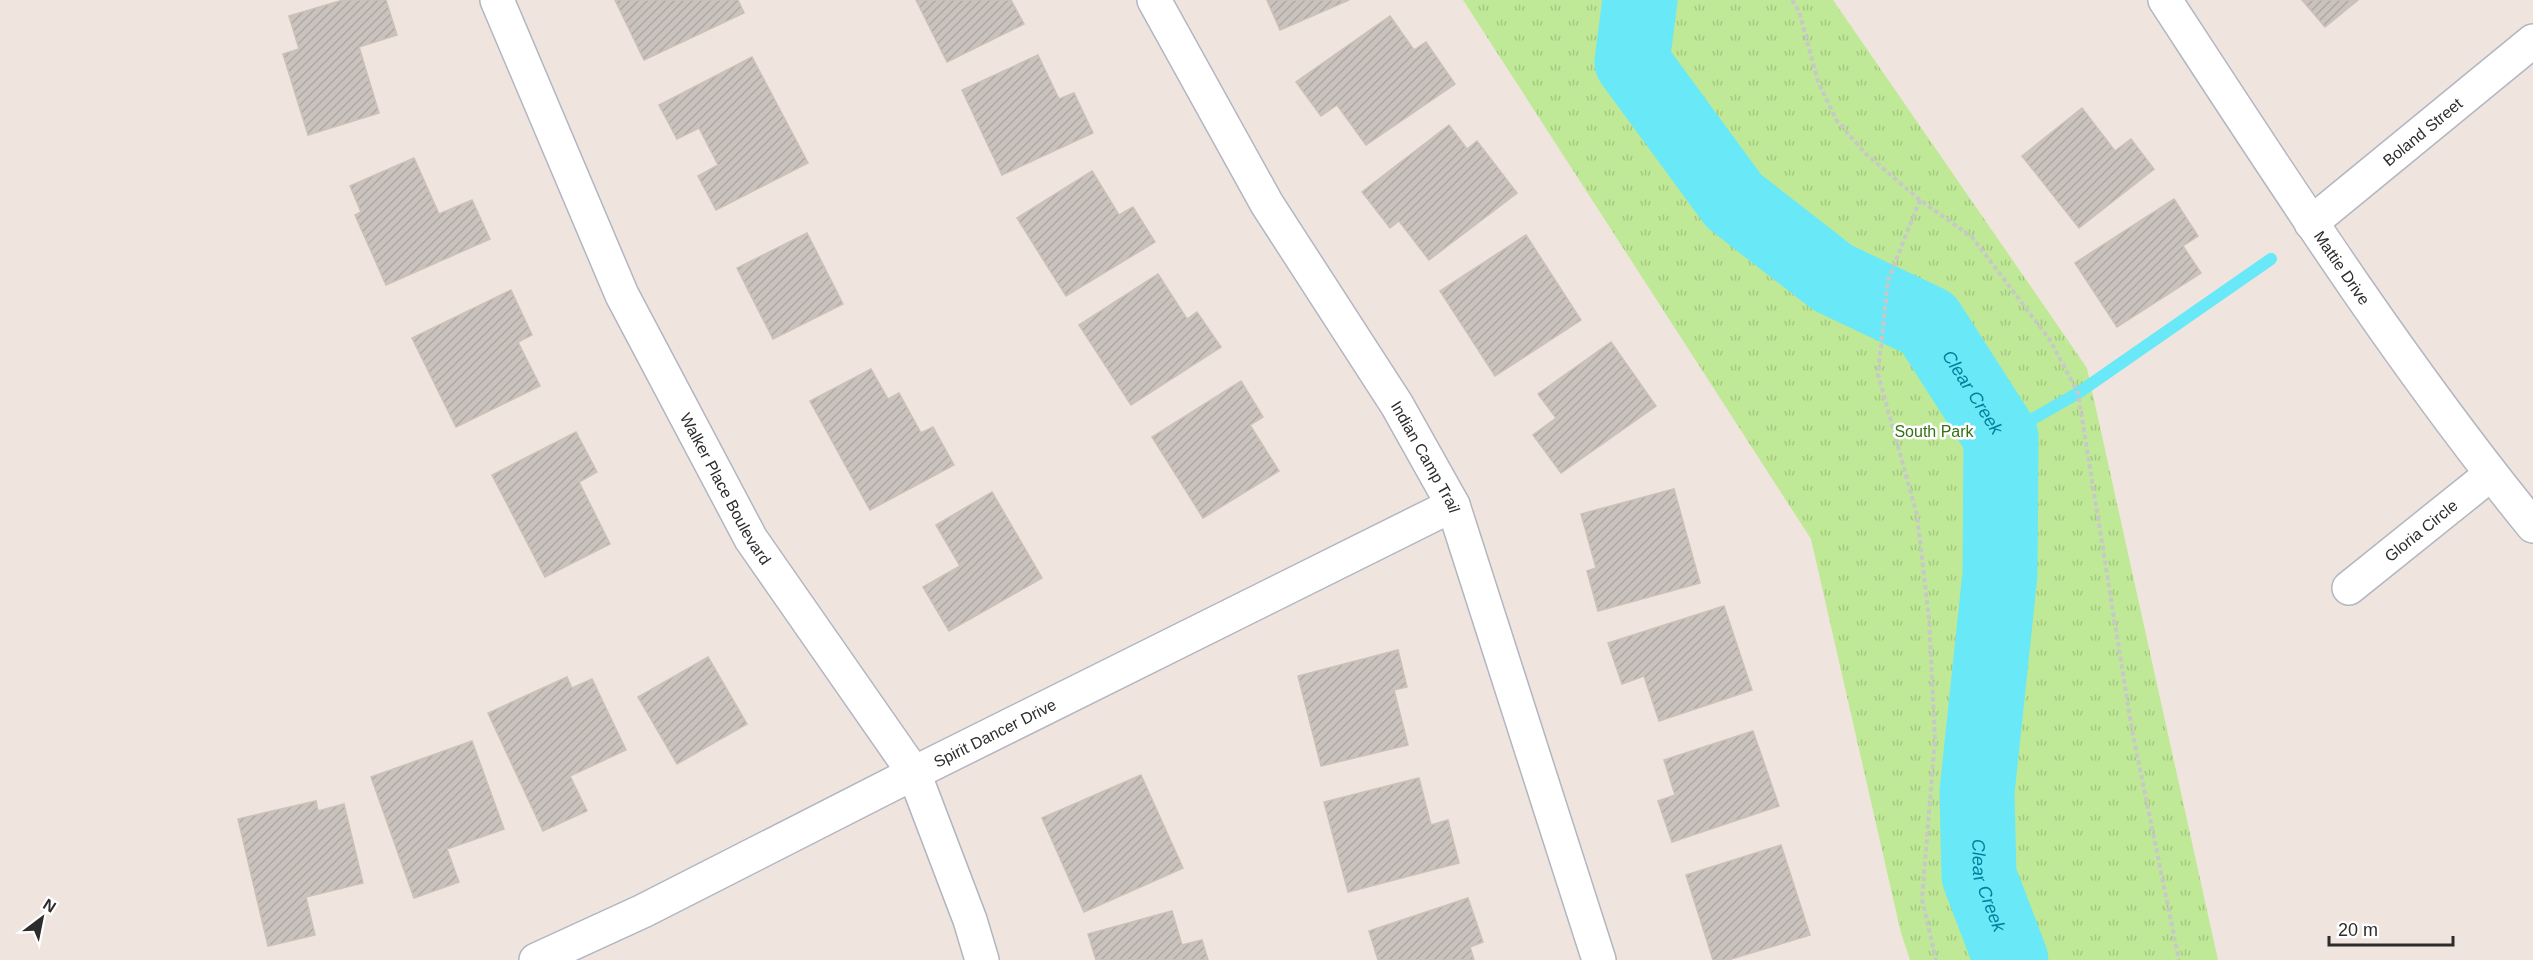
<svg xmlns="http://www.w3.org/2000/svg" width="2533" height="960" font-family="Arial,sans-serif">
	<defs>
		<pattern id="grass-tufts" width="24" height="20" patternUnits="userSpaceOnUse" patternTransform="scale(1.5)"><rect width="24" height="20" fill="#bfe996"/><path d="M3 7l-1-3M5 7V3M7 7l1-3M15 17l-1-3M17 17v-4M19 17l1-3" fill="none" stroke="#a4c881"/></pattern>
		<pattern id="building-hatch" width="6" height="6" patternUnits="userSpaceOnUse" patternTransform="scale(1.5)"><rect width="6" height="6" fill="#cac2bd"/><path d="M-1 1l2-2M0 6l6-6M5 7l2-2" fill="none" stroke="#aea7a3"/></pattern>
	</defs>
	<rect width="100%" height="100%" fill="#efe5de"/>
	<path fill="url(#grass-tufts)" d="M 1463,0 L 1833,0 L 2087,368 L 2218,960 L 1910,960 L 1901,933 L 1811,539 Z"/>
	<g fill="none" stroke-linecap="round" stroke-linejoin="round">
		<path stroke="#69e8f8" stroke-width="12" d="M 2001,437 L 2078,393 L 2271,259"/>
		<path stroke="#69e8f8" stroke-width="75" id="s1" d="M 1640,0 L 1632,62 L 1734,201 L 1833,278 L 1928,323 L 2001,437 L 2000,574 L 1977,792 L 1979,876 L 2011,960"/>
	</g>
	<g fill="url(#building-hatch)" stroke="#cbc1b7" stroke-width="1.5">
		<path d="M 343,0 L 386,0 L 397,35 L 359,47 L 379,113 L 308,135 L 283,54 L 299,49 L 289,16 Z"/>
		<path d="M 615,0 L 738,0 L 744,13 L 644,60 Z"/>
		<path d="M 916,0 L 1011,0 L 1024,24 L 947,62 Z"/>
		<path d="M 1267,0 L 1349,0 L 1280,30 Z"/>
		<path d="M 2302,0 L 2358,0 L 2325,27 Z"/>
		<path d="M 1390,16 L 1414,50 L 1426,42 L 1455,84 L 1366,145 L 1337,105 L 1321,116 L 1296,82 Z"/>
		<path d="M 1038,55 L 1059,99 L 1074,93 L 1093,133 L 1002,175 L 962,90 Z"/>
		<path d="M 752,57 L 808,163 L 716,210 L 698,176 L 718,165 L 699,128 L 677,139 L 659,105 Z"/>
		<path d="M 2082,108 L 2115,151 L 2131,139 L 2154,169 L 2079,228 L 2022,156 Z"/>
		<path d="M 1449,125 L 1467,149 L 1477,141 L 1517,193 L 1429,260 L 1399,221 L 1390,228 L 1362,192 Z"/>
		<path d="M 414,158 L 439,214 L 472,200 L 490,239 L 386,285 L 355,215 L 361,212 L 350,186 Z"/>
		<path d="M 1092,171 L 1119,215 L 1133,207 L 1155,242 L 1066,296 L 1017,218 Z"/>
		<path d="M 2174,199 L 2198,236 L 2183,246 L 2201,273 L 2117,327 L 2075,263 Z"/>
		<path d="M 807,233 L 843,304 L 773,339 L 737,268 Z"/>
		<path d="M 1526,235 L 1581,320 L 1495,376 L 1440,291 Z"/>
		<path d="M 1158,274 L 1187,319 L 1197,312 L 1221,347 L 1131,405 L 1079,325 Z"/>
		<path d="M 511,290 L 532,335 L 518,342 L 540,386 L 456,427 L 412,338 Z"/>
		<path d="M 1611,342 L 1656,406 L 1561,473 L 1533,435 L 1556,418 L 1538,394 Z"/>
		<path d="M 871,369 L 888,399 L 899,393 L 921,433 L 933,427 L 954,465 L 870,510 L 810,401 Z"/>
		<path d="M 1241,381 L 1263,417 L 1250,425 L 1279,471 L 1203,518 L 1152,437 Z"/>
		<path d="M 576,432 L 597,472 L 579,482 L 610,544 L 545,577 L 492,475 Z"/>
		<path d="M 1674,489 L 1700,583 L 1598,611 L 1587,571 L 1596,568 L 1581,514 Z"/>
		<path d="M 992,492 L 1042,578 L 949,631 L 923,587 L 960,566 L 936,525 Z"/>
		<path d="M 1724,606 L 1752,690 L 1659,721 L 1644,676 L 1622,684 L 1608,643 Z"/>
		<path d="M 1398,650 L 1407,687 L 1394,690 L 1408,745 L 1321,766 L 1298,676 Z"/>
		<path d="M 708,657 L 747,724 L 677,764 L 638,697 Z"/>
		<path d="M 567,677 L 572,688 L 592,679 L 626,750 L 570,776 L 587,811 L 543,831 L 488,713 Z"/>
		<path d="M 1753,731 L 1779,806 L 1672,842 L 1658,801 L 1675,795 L 1664,760 Z"/>
		<path d="M 472,741 L 504,829 L 447,849 L 459,882 L 414,898 L 371,777 Z"/>
		<path d="M 1141,775 L 1183,868 L 1084,912 L 1042,818 Z"/>
		<path d="M 1419,778 L 1431,825 L 1448,820 L 1459,863 L 1348,892 L 1324,802 Z"/>
		<path d="M 316,801 L 318,811 L 344,804 L 363,883 L 306,897 L 315,935 L 268,946 L 238,819 Z"/>
		<path d="M 1781,845 L 1810,935 L 1728,960 L 1713,960 L 1686,875 Z"/>
		<path d="M 1468,898 L 1483,942 L 1470,947 L 1474,960 L 1378,960 L 1369,931 Z"/>
		<path d="M 1172,911 L 1182,945 L 1202,940 L 1208,960 L 1096,960 L 1088,934 Z"/>
	</g>
	<g fill="none" stroke-linecap="round" stroke-linejoin="round">
		<g stroke="#b2b6c1" stroke-width="36">
			<g id="street">
				<path id="s2" d="M 497,0 L 622,295 L 751,539 L 914,773 L 970,920 L 982,960"/>
				<path id="s3" d="M 1154,0 L 1267,204 L 1397,405 L 1453,505 L 1599,960"/>
				<path id="s4" d="M 2165,0 C 2282,179 2398,360 2533,526"/>
				<path id="s5" d="M 2311,223 L 2533,41"/>
				<path id="s6" d="M 2349,588 L 2491,474"/>
				<path id="s7" d="M 536,960 L 643,911 L 914,773 L 1453,505"/>
			</g>
		</g>
		<g stroke="#c8c8c8" stroke-width="4" stroke-dasharray="4.5 3" stroke-linecap="butt">
			<path d="M 1792,0 L 1799,11 L 1818,82 L 1837,121 L 1866,154 L 1920,200 L 1972,237 L 2050,340 L 2078,393 L 2132,730 L 2179,960"/>
			<path d="M 1920,200 L 1888,280 L 1878,374 L 1917,515 L 1929,618 L 1935,739 L 1922,899 L 1936,960"/>
		</g>
		<use href="#street" stroke="#fff" stroke-width="33"/>
	</g>
	<g text-anchor="middle" stroke-width="5" stroke-linejoin="round" paint-order="stroke">
		<g font-size="16" fill="#2c2c2c" stroke="#fff">
			<text dy="6" stroke="none"><textPath href="#s5" startOffset="144">Boland Street</textPath></text>
			<text dy="6" stroke="none"><textPath href="#s4" startOffset="321">Mattie Drive</textPath></text>
			<text dy="6" stroke="none"><textPath href="#s3" startOffset="532">Indian Camp Trail</textPath></text>
			<text dy="6" stroke="none"><textPath href="#s2" startOffset="540">Walker Place Boulevard</textPath></text>
			<text dy="6" stroke="none"><textPath href="#s6" startOffset="92">Gloria Circle</textPath></text>
			<text dy="6" stroke="none"><textPath href="#s7" startOffset="512">Spirit Dancer Drive</textPath></text>
		</g>
		<g font-size="16" fill="#367115" stroke="#fff">
			<text x="1934" y="437">South Park</text>
		</g>
		<g font-size="18" font-style="italic" fill="#047e9b" stroke="#fff">
			<text dy="6" stroke="none"><textPath href="#s1" startOffset="548">Clear Creek</textPath></text>
			<text dy="6" stroke="none"><textPath href="#s1" startOffset="1052">Clear Creek</textPath></text>
		</g>
	</g>
	<g transform="translate(42 918) rotate(32)" stroke="#ffffff" stroke-width="4.5" paint-order="stroke">
	<path d="M0-4.5L10 22L0 15L-10 22Z" fill="#2c2c2c"/>
	<text y="-9" font-size="16" font-weight="bold" text-anchor="middle" fill="#2c2c2c">N</text>
	</g>
	<path d="M2329 936v9h124v-9" fill="none" stroke="#2c2c2c" stroke-width="3"/>
	<text x="2338" y="936" font-size="18" fill="#2c2c2c" stroke="#ffffff" stroke-width="4.5" paint-order="stroke">20 m</text>
</svg>
